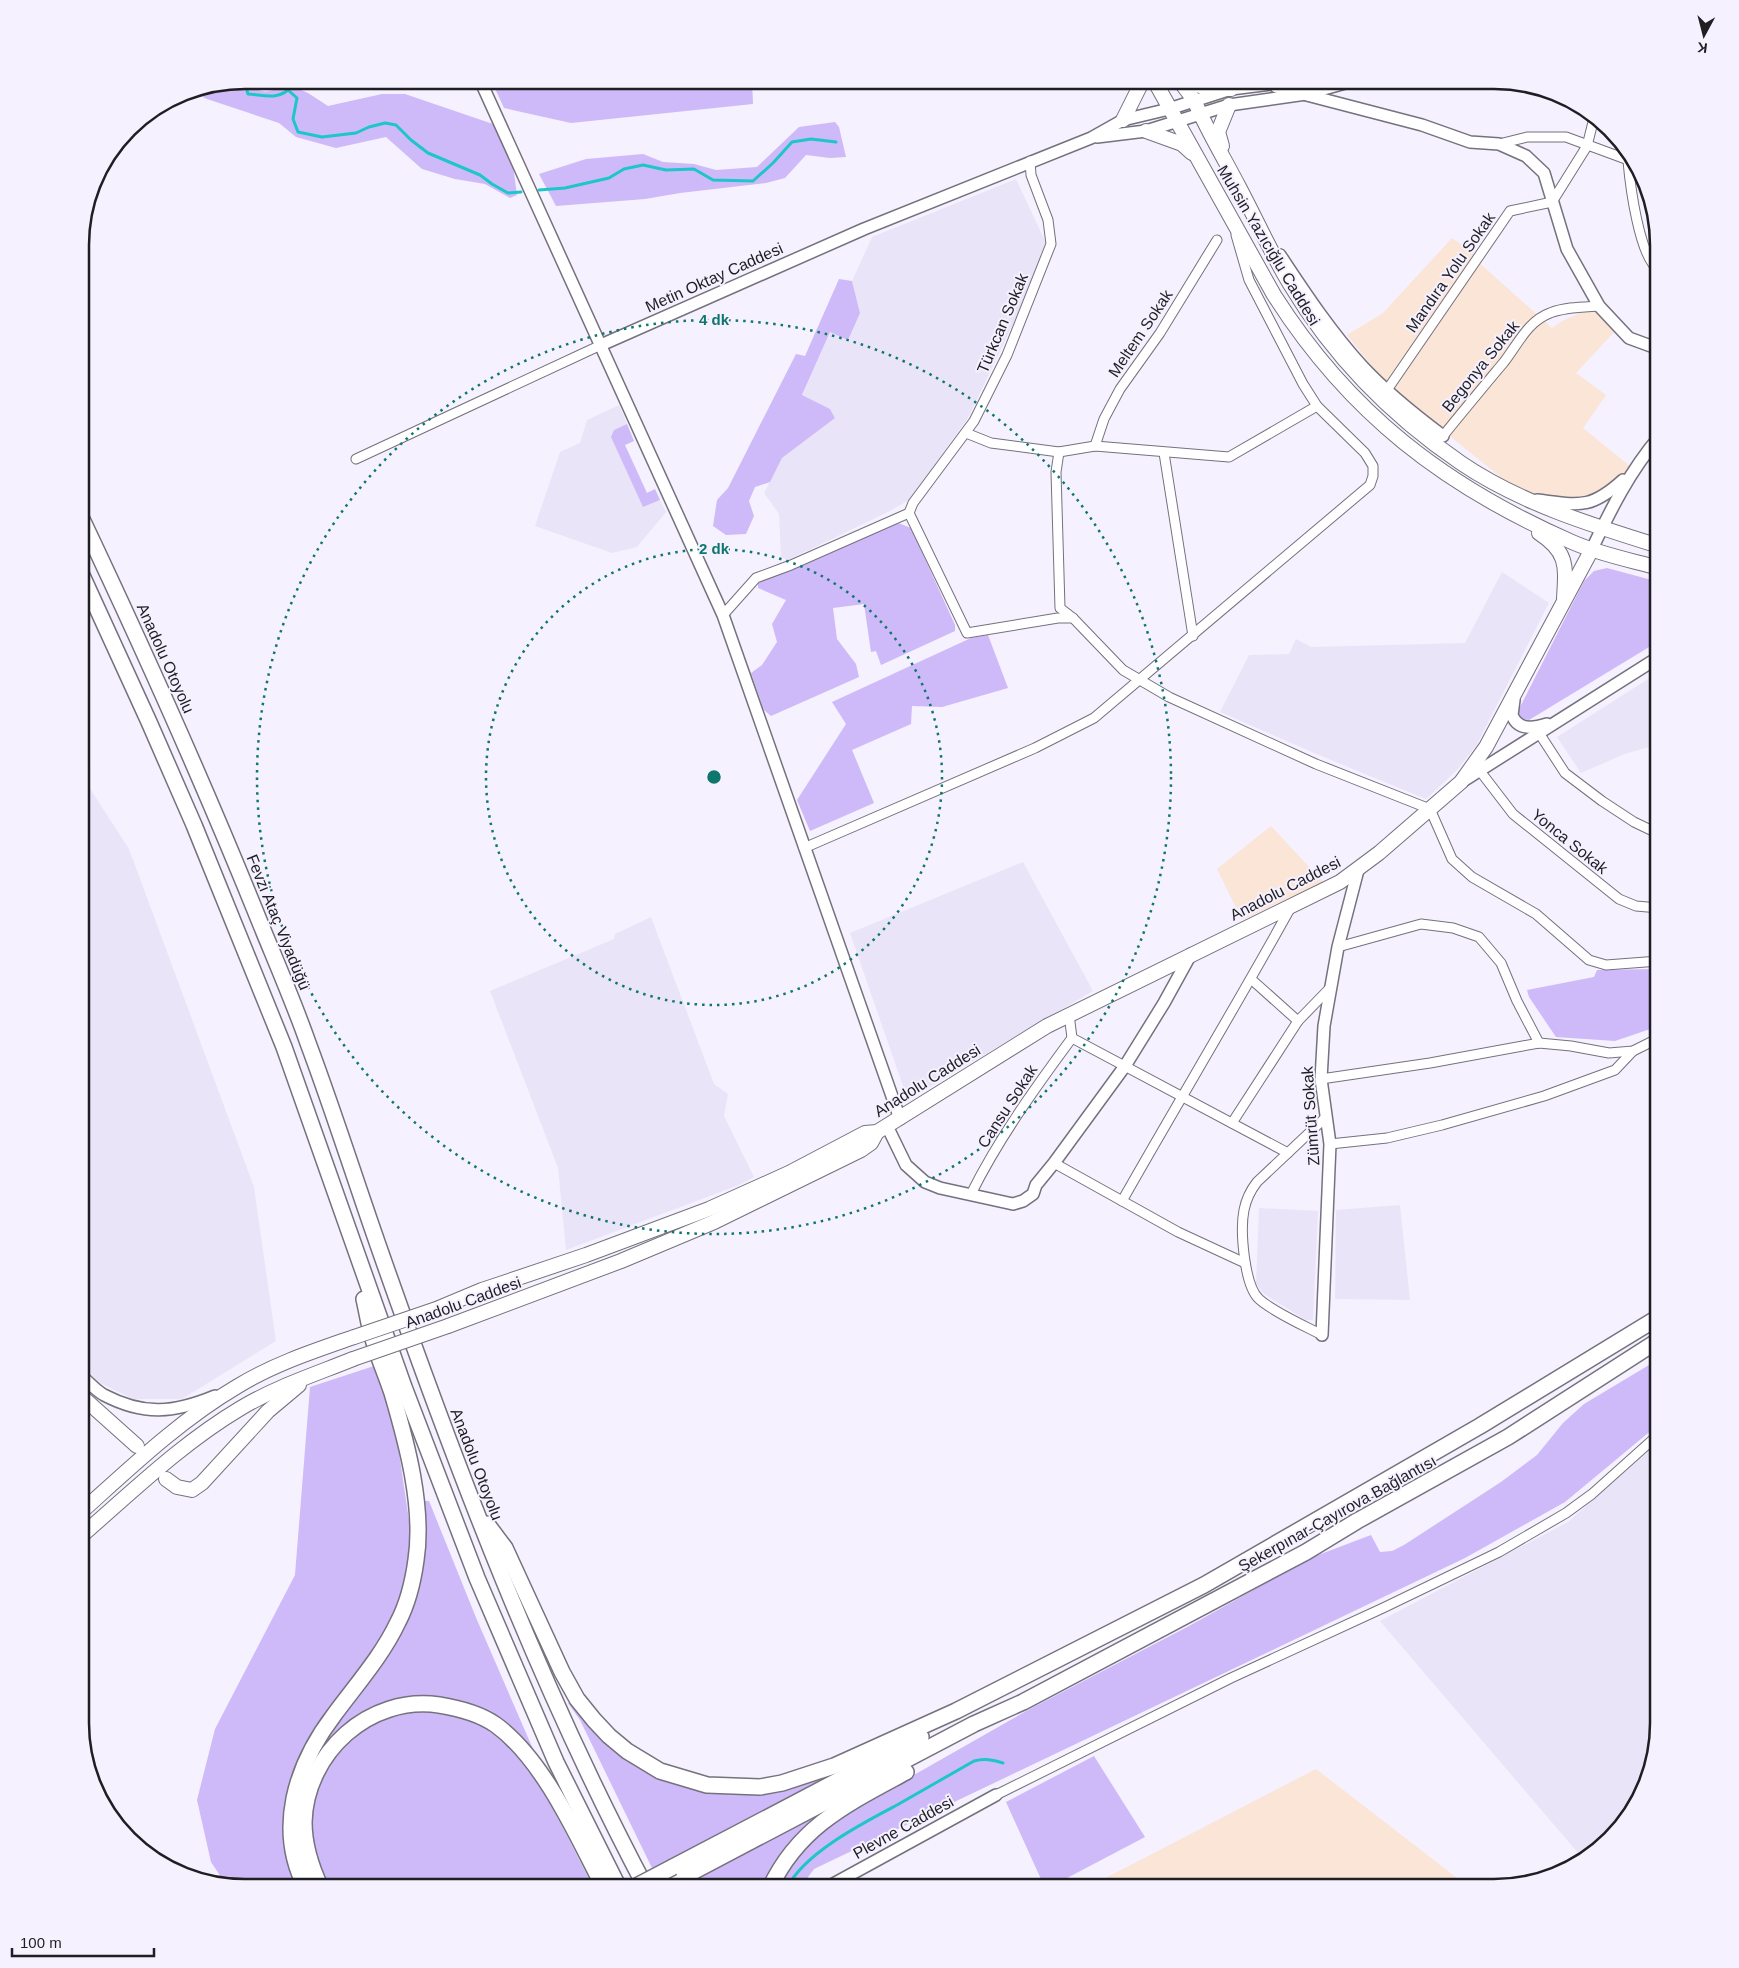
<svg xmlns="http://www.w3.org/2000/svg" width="1739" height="1968" font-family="Arial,sans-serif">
	<rect width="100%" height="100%" fill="#f5f1ff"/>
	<g fill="#fae5d7">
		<path d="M 1452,238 L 1479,257 L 1476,260 L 1552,328 L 1564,320 L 1597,306 L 1618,328 L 1576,373 L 1606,395 L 1583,428 L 1631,467 L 1614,483 L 1589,500 L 1528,499 L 1389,387 L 1347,335 L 1383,313 Z"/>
		<path d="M 1271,826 L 1323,882 L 1242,920 L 1217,869 Z"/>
		<path d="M 1316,1769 L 1470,1888 L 1086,1888 L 1154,1853 Z"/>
	</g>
	<g fill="#eae4f9">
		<path d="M 1016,179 L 1046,243 L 1020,309 L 968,418 L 909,500 L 888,512 L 788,560 L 781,557 L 779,514 L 764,493 L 782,458 L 835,418 L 830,409 L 802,396 L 830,332 L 860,313 L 852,281 L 872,237 Z"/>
		<path d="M 619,405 L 627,424 L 614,430 L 643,507 L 660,500 L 666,512 L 637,547 L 612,553 L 535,526 L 560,452 L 580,443 L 587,420 Z"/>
		<path d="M 1502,572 L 1549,603 L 1476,746 L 1457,770 L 1426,799 L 1326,758 L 1220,712 L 1249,655 L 1289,654 L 1296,639 L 1311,647 L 1465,643 Z"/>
		<path d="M 1659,672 L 1659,744 L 1625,754 L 1581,773 L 1557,737 Z"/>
		<path d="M 80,773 L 129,849 L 254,1187 L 276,1341 L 182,1399 L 133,1399 L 94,1380 L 80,1368 Z"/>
		<path d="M 1023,862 L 1093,991 L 914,1096 L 905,1092 L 850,933 Z"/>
		<path d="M 651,917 L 714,1084 L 728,1094 L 724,1116 L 754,1177 L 739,1185 L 566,1250 L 558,1168 L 490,991 L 614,939 L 615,934 Z"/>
		<path d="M 1400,1205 L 1410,1300 L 1335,1299 L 1336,1210 Z"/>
		<path d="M 1259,1208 L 1318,1211 L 1313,1320 L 1306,1320 L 1264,1294 L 1256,1284 Z"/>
		<path d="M 1659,1442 L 1659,1723 L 1642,1796 L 1594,1854 L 1584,1860 L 1380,1621 L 1568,1522 Z"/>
	</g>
	<g fill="#ceb9f9">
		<path d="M 244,80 C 263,96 266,93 288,84 L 308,93 L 328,106 L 382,94 L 405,94 L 493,124 L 513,166 L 517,195 L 510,198 L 485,184 L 455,179 L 422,169 L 386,137 L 336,148 L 296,137 L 279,123 L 207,99 L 191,91 Z"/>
		<path d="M 491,80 L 752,80 L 753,104 L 571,123 L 504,108 Z"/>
		<path d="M 835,122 L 839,127 L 846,157 L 830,158 L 806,155 L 785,178 L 766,183 L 680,193 L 645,199 L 556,206 L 539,174 L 586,159 L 643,154 L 663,162 L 694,164 L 716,170 L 757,167 L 799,127 Z"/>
		<path d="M 839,279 L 852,281 L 860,313 L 848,340 L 830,332 L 802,395 L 830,409 L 835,418 L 782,458 L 770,482 L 755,487 L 749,501 L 754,516 L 746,534 L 726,535 L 713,526 L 717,500 L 728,488 L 796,354 L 805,356 Z"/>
		<path d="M 627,424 L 634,441 L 625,445 L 647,493 L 655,489 L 660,500 L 643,507 L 611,437 L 614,430 Z"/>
		<path d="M 898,523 L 911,528 L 955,625 L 955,631 L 881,665 L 876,651 L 871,652 L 864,604 L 833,608 L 837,639 L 856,664 L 859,677 L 771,716 L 764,710 L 751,673 L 762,665 L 777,642 L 772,624 L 786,600 L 758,588 L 758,583 Z"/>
		<path d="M 1607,568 L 1659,582 L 1659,641 L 1529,720 L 1522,719 L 1518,715 L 1519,709 L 1584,581 L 1594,571 Z"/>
		<path d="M 988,635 L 1008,688 L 942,707 L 912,706 L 911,724 L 852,750 L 874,803 L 810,831 L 797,800 L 846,724 L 832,702 L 971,638 Z"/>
		<path d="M 1659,969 L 1659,1026 L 1615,1041 L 1556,1037 L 1529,997 L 1527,990 L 1594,977 L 1597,970 Z"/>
		<path d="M 1659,1359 L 1659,1424 L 1565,1502 L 1465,1558 L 814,1869 L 803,1884 L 803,1888 L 779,1888 L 784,1876 L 796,1859 L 811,1843 L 834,1822 L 870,1800 L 1028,1710 L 1189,1626 L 1313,1557 L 1371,1535 L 1380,1552 L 1392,1551 L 1404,1545 L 1501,1482 L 1537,1455 L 1563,1423 L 1584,1404 Z"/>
		<path d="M 377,1365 L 394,1419 L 411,1534 L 407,1578 L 388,1628 L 310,1738 L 288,1793 L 283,1844 L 297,1888 L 245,1888 L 225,1883 L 211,1862 L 197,1800 L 215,1729 L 295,1575 L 310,1387 Z"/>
		<path d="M 425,1501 L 429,1501 L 477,1620 L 533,1749 L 530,1749 L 476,1707 L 455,1700 L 420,1697 L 384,1703 L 365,1712 L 347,1723 L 328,1740 L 326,1737 C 366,1686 411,1636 423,1570 C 427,1547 422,1524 425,1501 Z"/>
		<path d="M 568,1703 L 572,1703 C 585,1718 598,1736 613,1749 C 660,1787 722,1803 782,1789 C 806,1784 831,1773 855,1765 L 729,1830 L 652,1868 L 580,1720 Z"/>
		<path d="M 415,1712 C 444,1713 475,1718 498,1737 C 540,1771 568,1841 594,1888 L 332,1888 C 283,1814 331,1724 415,1712 Z"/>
		<path d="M 1094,1756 L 1145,1837 L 1048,1888 L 1045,1888 L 1006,1802 Z"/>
		<path d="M 822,1813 L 822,1816 L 763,1888 L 679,1888 Z"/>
	</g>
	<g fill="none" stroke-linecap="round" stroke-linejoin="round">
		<g stroke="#1dc6c8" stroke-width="3">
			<path d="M 215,86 L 231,84 L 246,87 L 248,94 C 263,95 276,100 288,90 L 297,98 L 293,119 L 298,132 L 322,137 L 356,133 L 369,127 L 385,123 L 396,125 L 411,140 L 428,153 L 480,175 L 492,184 L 508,193 L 521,192"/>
			<path d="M 539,190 L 565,188 L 609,178 L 624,169 L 643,165 L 666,170 L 694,169 L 713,180 L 753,181 L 773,163 L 792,142 L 811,139 L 836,142"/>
			<path d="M 787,1888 C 804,1853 863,1823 897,1805 C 923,1790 948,1776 974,1761 C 985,1758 993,1760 1003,1763"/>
		</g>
		<g stroke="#75717d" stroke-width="11">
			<g id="street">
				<path d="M 1499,144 L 1527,137 L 1566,137 L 1634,162"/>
				<path d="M 1030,161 L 1031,175 L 1048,220 L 1051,244 L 1007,355 L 974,421 L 913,503 L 909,513 L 967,633 L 1058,618 L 1073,618 L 1123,670 L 1169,697 L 1316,764 L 1430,809 L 1452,859 L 1472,877 L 1536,914 L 1589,960 L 1606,965 L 1659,961"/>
				<path d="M 1628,161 C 1630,184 1639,258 1659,270"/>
				<path d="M 1387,390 L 1510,211 L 1552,202 L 1587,146 L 1594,118"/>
				<path d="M 966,433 L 991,443 L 1059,452 L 1095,446 L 1229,457 L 1317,406"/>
				<path d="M 1443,436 C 1463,411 1484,386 1504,362 C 1518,344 1528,321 1550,313 C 1565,307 1583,307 1599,306"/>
				<path d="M 1095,446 L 1104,419 L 1120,389 L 1160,333 L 1217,240"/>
				<path d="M 1059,452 L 1056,472 L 1060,608 L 1073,618"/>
				<path d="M 1164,453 L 1193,636"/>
				<path d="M 356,459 L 601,345"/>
				<path d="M 723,615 L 756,578 L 791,565 L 909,513"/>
				<path d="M 1539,733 L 1565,773 L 1602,801 L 1634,822 L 1659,834"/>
				<path d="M 1480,771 L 1513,814 L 1619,899 L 1636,906 L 1659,908"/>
				<path d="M 804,848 L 1035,748 L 1094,718 L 1370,485 L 1373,476 L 1373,466 L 1365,453 L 1317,406 L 1303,384 L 1249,280 L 1236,235"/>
				<path d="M 1338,947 L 1421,924 L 1453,928 L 1479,937 L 1501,963 L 1517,1001 L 1539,1043"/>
				<path d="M 1251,979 L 1298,1021"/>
				<path d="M 1069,1014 L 1072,1038 L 1288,1153"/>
				<path d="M 1321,1079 L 1430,1063 L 1539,1043 L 1571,1046 L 1609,1053 L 1633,1051 L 1659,1038"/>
				<path d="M 1232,1123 L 1298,1021 L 1331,987"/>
				<path d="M 1330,1144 L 1387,1138 L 1442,1125 L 1544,1096 L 1615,1070 L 1633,1051"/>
				<path d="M 1054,1163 L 1178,1232 L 1245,1263"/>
				<path d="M 971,1194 C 999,1138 1035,1088 1072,1038"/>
				<path d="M 1122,1201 C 1178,1102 1237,1005 1292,905"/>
				<path d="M 1322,1335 C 1305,1326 1273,1312 1259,1299 C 1244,1285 1240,1230 1244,1210 C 1246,1200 1250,1191 1257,1182 L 1326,1117"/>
				<path d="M 996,1795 L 1231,1678 L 1383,1608 L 1499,1552 L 1566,1513 L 1592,1494 L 1659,1434"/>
			</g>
		</g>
		<g stroke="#75717d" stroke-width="14">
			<g id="secondary">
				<path d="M 480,80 L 723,615 L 900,1119"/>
				<path d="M 1276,87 L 1422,125 L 1470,142 L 1499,144 L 1526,156 L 1544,173 L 1567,249 L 1599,306 L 1629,338 L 1659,349"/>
				<path d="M 1097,137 L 1146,131 L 1229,105 L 1306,94 L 1356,80"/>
				<path d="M 1280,255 C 1305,293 1331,332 1362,366 C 1386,392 1415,415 1443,436"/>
				<path d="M 601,345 L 864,229 L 1091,138 L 1123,120 L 1169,109 L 1231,89 L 1305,80"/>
				<path d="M 1537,500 C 1579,505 1590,510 1623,480"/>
				<path d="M 1592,549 C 1611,509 1630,471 1659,437"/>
				<path d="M 1514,700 L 1512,715 C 1518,731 1534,728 1547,724"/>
				<path d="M 1463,781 L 1659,657"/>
				<path d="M 887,1126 L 906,1165 L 925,1182 L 940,1188 L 1013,1204 L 1023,1201 L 1033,1194 L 1036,1185 L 1054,1163 L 1125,1066 L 1164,1003 L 1191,954"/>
				<path d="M 1322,1335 L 1330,1144 L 1321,1079 L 1324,1026 L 1338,947 L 1358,870"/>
				<path d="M 80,1375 C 88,1381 95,1390 104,1395 C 144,1416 174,1413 215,1396"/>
				<path d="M 826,1888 L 996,1795"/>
			</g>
		</g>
		<g stroke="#75717d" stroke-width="16">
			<g id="primary">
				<path d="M 1154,80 L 1274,295 C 1349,413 1444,486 1572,542 C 1599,554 1630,560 1659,568"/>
				<path d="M 1179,80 L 1194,100 C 1207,130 1224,158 1239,187 C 1256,219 1271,253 1290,284 C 1333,356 1392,416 1461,463 C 1520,503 1591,525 1659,546"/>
				<path d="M 1188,80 L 1200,86 L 1231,89"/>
				<path d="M 1123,120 L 1143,80"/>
				<path d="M 1146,131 L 1182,144 L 1192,153"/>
				<path d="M 1222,146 L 1218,132 L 1229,105"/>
				<path d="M 1539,533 C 1568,552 1566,566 1564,598"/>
				<path d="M 439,1308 L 482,1290 L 586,1255 L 709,1209 L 789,1173 L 865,1133 L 877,1132 L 1047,1026 L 1340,882 L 1379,853 L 1461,782 L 1486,747 L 1592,549"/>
				<path d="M 448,1326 L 621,1261 L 714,1222 L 861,1150 L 871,1143 L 877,1132"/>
				<path d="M 80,1395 L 137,1446"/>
				<path d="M 166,1479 L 177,1487 L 192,1490 L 202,1483 L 268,1411 L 299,1385"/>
				<path d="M 80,1513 C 130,1468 180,1420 238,1386 C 274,1364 314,1351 354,1337"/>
				<path d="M 80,1537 C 132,1492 182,1443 241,1408 C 276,1387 316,1374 353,1359"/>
			</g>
		</g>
		<g stroke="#75717d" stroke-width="18">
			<g id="highway">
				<path d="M 80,515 C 144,650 205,786 261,925 C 277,964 294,1003 308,1043 C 335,1115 358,1189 384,1262 C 459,1475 540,1688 646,1888"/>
				<path d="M 80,571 L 149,722 L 194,825 L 284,1047 L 404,1387 L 477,1578 L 556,1762 L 619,1888"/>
				<path d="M 487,1524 L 505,1548 L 562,1672 L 577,1699 L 594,1720 L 609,1736 L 627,1751 L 660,1771 L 707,1785 L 760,1787 L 782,1783 L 834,1766 L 956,1711 L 1204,1585 L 1480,1426 L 1659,1317"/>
				<path d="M 673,1867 L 921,1737"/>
				<path d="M 306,1888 C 275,1829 296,1765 334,1715 C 356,1685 382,1656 398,1622 C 408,1603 413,1582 416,1560 C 424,1507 407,1444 392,1393 C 386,1375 378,1357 373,1339 C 369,1326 367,1312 364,1299"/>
				<path d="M 321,1888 C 311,1867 304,1846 304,1822 C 306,1753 369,1695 439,1705 C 458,1708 479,1713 496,1725 C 544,1760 577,1836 604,1888"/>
				<path d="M 662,1888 L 974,1724 L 1023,1702 L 1306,1552 L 1357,1521 L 1508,1437 L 1659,1340"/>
				<path d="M 770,1888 C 799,1826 849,1803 906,1772"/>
			</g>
		</g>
		<use href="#street" stroke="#fff" stroke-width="9"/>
		<use href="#secondary" stroke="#fff" stroke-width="11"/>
		<use href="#primary" stroke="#fff" stroke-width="14"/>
		<use href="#highway" stroke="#fff" stroke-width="15"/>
		<g stroke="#75717d" stroke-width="16" stroke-linecap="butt">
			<g id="primary-bridge">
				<path d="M 354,1337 L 439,1308"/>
				<path d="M 353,1359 L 448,1326"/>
			</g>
		</g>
		<g stroke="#75717d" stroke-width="18" stroke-linecap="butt">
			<path id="highway-bridge" d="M 633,1888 L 673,1867"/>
		</g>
		<use href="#primary-bridge" stroke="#fff" stroke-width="14"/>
		<use href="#highway-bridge" stroke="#fff" stroke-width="15"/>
	</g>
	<g fill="none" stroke="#0f766e" stroke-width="2.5" stroke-dasharray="2.5 5">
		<circle cx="714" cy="777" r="228"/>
		<circle cx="714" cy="777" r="457"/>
	</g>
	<g text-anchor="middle" stroke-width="4" stroke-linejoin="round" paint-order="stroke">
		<g font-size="16" fill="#1f1e23" stroke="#f5f1ff">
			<text transform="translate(1269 245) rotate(59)" y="6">Muhsin Yazıcığlu Caddesi</text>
			<text transform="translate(1450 272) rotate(-55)" y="6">Mandıra Yolu Sokak</text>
			<text transform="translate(714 277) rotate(-24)" y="6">Metin Oktay Caddesi</text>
			<text transform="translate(1002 323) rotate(-67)" y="6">Türkcan Sokak</text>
			<text transform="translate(1140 333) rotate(-56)" y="6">Meltem Sokak</text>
			<text transform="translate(1480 366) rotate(-51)" y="6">Begonya Sokak</text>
			<text transform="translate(166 658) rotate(66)" y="6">Anadolu Otoyolu</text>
			<text transform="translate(1570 841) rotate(39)" y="6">Yonca Sokak</text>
			<text transform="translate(1285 888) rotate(-27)" y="6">Anadolu Caddesi</text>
			<text transform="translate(279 922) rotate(68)" y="6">Fevzi Ataç Viyadüğü</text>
			<text transform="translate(927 1080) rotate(-32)" y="6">Anadolu Caddesi</text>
			<text transform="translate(1007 1106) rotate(-57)" y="6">Cansu Sokak</text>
			<text transform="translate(1310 1116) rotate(-94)" y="6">Zümrüt Sokak</text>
			<text transform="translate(463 1302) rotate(-20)" y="6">Anadolu Caddesi</text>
			<text transform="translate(477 1464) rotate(69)" y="6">Anadolu Otoyolu</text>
			<text transform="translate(1337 1513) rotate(-29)" y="6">Şekerpınar-Çayırova Bağlantısı</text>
			<text transform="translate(903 1827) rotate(-29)" y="6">Plevne Caddesi</text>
		</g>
	</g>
	<path d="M0 0H1739V1968H0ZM245 89H1494A156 156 0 0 1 1650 245V1723A156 156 0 0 1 1494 1879H245A156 156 0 0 1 89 1723V245A156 156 0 0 1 245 89Z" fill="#f5f1ff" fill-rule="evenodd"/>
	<path fill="none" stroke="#1f1e23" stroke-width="2.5" d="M245 89H1494A156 156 0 0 1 1650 245V1723A156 156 0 0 1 1494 1879H245A156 156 0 0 1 89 1723V245A156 156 0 0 1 245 89Z"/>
	<circle cx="714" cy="777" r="8" fill="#0f766e" stroke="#f5f1ff" stroke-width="2.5"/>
	<g font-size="15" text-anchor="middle" font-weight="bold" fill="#0f766e" stroke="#f5f1ff" stroke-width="4" stroke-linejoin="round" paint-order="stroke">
		<text x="714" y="325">4 dk</text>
		<text x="714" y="554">2 dk</text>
	</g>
	<g transform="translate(1704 35) rotate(187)" stroke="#f5f1ff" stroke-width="4" paint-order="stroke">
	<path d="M0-4L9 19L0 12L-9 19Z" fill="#1f1e23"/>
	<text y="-8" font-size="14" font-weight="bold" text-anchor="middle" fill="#1f1e23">K</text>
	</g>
	<path d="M12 1948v8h142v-8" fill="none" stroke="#1f1e23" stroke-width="2.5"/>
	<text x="20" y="1948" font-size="15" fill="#1f1e23" stroke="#f5f1ff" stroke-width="4" paint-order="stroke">100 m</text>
</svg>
